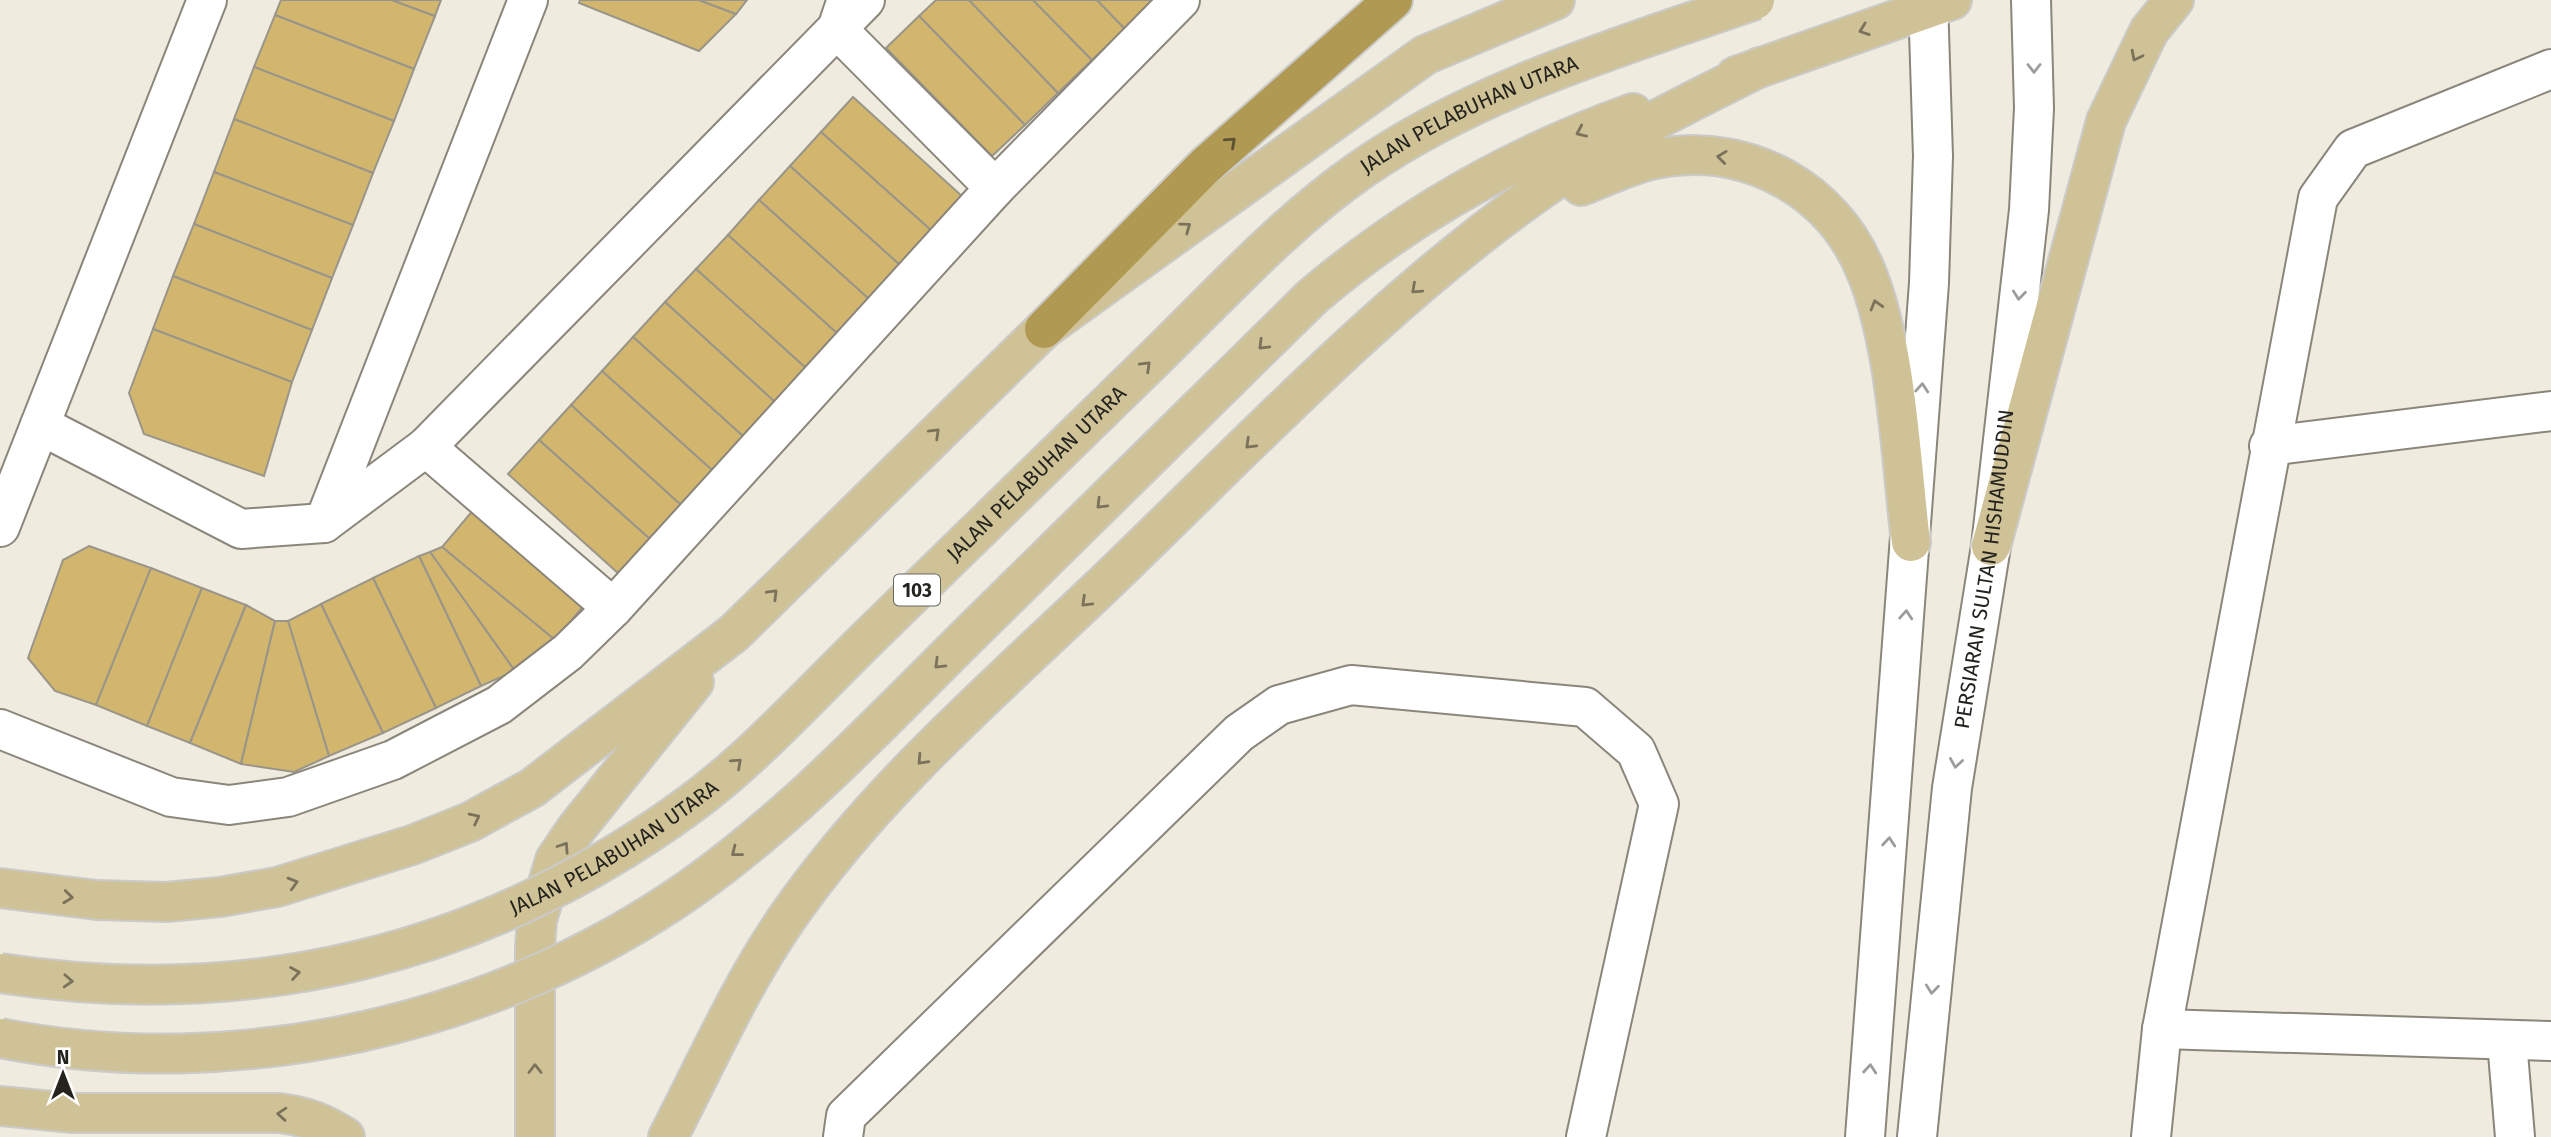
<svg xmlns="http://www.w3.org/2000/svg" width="2551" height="1137" font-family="'Fira Sans',sans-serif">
	<rect width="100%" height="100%" fill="#efebde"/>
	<g fill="#d2b66d" stroke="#9a958a" stroke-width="2">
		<path d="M 281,0 L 392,0 L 435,16 L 414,69 L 275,15 Z"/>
		<path d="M 392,0 L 441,0 L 435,16 Z"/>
		<path d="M 580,0 L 699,0 L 736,14 L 699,51 L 579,3 Z"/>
		<path d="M 699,0 L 747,0 L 736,14 Z"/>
		<path d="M 936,0 L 969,0 L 1058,93 L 1025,125 L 919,16 Z"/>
		<path d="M 969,0 L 1033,0 L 1092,60 L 1058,93 Z"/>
		<path d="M 1033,0 L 1097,0 L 1125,29 L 1092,60 Z"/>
		<path d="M 1097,0 L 1154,0 L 1125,29 Z"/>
		<path d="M 275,15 L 414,69 L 394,121 L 254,67 Z"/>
		<path d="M 919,16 L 1025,125 L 992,156 L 886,48 Z"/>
		<path d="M 254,67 L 394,121 L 373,173 L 234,119 Z"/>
		<path d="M 853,97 L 964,198 L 933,232 L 821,132 Z"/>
		<path d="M 234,119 L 373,173 L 353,225 L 214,172 Z"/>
		<path d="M 821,132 L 933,232 L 901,266 L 790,166 Z"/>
		<path d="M 790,166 L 901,266 L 870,300 L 759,200 Z"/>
		<path d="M 214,172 L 353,225 L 332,278 L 194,224 Z"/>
		<path d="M 759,200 L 870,300 L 839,335 L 728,235 Z"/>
		<path d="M 194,224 L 332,278 L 312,330 L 173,276 Z"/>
		<path d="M 728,235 L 839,335 L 807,369 L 696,269 Z"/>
		<path d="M 696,269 L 807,369 L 776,403 L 665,302 Z"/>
		<path d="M 173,276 L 312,330 L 292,382 L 153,329 Z"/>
		<path d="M 665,302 L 776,403 L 745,438 L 633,337 Z"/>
		<path d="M 153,329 L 292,382 L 264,476 L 144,434 L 129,393 Z"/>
		<path d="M 633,337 L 745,438 L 713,471 L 602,371 Z"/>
		<path d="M 602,371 L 713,471 L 682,506 L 571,405 Z"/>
		<path d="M 571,405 L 682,506 L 651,540 L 539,440 Z"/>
		<path d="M 539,440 L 651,540 L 619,574 L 508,474 Z"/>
		<path d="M 474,509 L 587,602 L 555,640 L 442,547 Z"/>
		<path d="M 89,546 L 151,568 L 96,705 L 55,691 L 28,658 L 63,560 Z"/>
		<path d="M 442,547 L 555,640 L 515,671 L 430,552 Z"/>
		<path d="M 430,552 L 515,671 L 481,686 L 419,556 Z"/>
		<path d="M 419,556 L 481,686 L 436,708 L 373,578 Z"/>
		<path d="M 151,568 L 202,588 L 147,726 L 96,705 Z"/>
		<path d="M 373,578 L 436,708 L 383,733 L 321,604 Z"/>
		<path d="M 202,588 L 246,605 L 190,743 L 147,726 Z"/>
		<path d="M 321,604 L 383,733 L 329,756 L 288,621 Z"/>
		<path d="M 246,605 L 275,621 L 241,764 L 190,743 Z"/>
		<path d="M 275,621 L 288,621 L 329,756 L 294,772 L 241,764 Z"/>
	</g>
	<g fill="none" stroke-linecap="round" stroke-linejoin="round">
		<g stroke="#8b867b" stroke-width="42">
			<g id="minor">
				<path d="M 845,5 L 837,29 L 995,188"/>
				<path d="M 40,425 L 241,529 L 324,523 L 426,447 L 865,0"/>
				<path d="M 2269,446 L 2551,411"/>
				<path d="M 426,447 L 613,608"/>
				<path d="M 324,523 L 528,0"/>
				<path d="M 0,527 L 207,0"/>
				<path d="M 0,729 L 171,797 L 229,805 L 288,797 L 393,760 L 499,705 L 568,652 L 613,608 L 995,188 L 1180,0"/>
				<path d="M 2162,1029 L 2551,1041"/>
				<path d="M 2507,1041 L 2515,1137"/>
				<path d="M 843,1137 L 846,1116 L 1239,733 L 1279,705 L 1351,685 L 1585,707 L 1636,751 L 1659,804 L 1586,1137"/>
				<path d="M 1865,1137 L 1929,283 L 1933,156 L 1928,0"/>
				<path id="s1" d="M 1917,1137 L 1952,788 L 1991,546 L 2029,210 L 2034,108 L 2031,0"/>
				<path d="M 2151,1137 L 2162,1029 L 2318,198 L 2353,149 L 2551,69"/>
			</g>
		</g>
		<g stroke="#cacac9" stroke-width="42">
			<g id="major">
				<path d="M 1736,76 L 1952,0"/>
				<path d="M 1581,186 C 1609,175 1637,161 1667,157 C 1750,145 1832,190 1865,269 C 1897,344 1901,459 1911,542"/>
				<path d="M 1312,297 C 1407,216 1515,155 1633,113"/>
				<path d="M 1991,546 L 2106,121 L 2149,31 L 2174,0"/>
				<path d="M 0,888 L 97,900 L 166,902 L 220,897 L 277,887 L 412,845 L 470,822 L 532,788 L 734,633 L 1044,329 L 1425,55 L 1555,0"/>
				<path d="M 0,1106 L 73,1113 L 279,1113 C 305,1116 323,1123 345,1137"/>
				<path d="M 535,1137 L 535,947 L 537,920 L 555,860 L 576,829 L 694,682"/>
				<path d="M 668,1137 C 706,1064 740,986 787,918 C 874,792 993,690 1103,585 C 1245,449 1388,295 1549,184 C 1615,138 1689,103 1760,67"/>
			</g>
		</g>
		<g stroke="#cacac9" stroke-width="42">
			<path id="highway" d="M 1044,329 L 1205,166 L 1393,0"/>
		</g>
		<use href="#minor" stroke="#fff" stroke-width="38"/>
		<use href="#major" stroke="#d0c297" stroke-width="38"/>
		<use href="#highway" stroke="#b09952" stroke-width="38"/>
		<g stroke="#cacac9" stroke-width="42" stroke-linecap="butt">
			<g id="major-bridge">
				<path id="s2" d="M 0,973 C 252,1012 487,954 692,803 C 754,757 813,692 868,638 C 963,545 1058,452 1153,360 C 1220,295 1284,223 1362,169 C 1479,88 1621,47 1755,0"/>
				<path d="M 0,1038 C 235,1084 494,1026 690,889 C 798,813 889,713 983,621 C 1093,513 1202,405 1312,297"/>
			</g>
		</g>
		<use href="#major-bridge" stroke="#d0c297" stroke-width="38"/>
	</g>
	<defs><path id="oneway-chevron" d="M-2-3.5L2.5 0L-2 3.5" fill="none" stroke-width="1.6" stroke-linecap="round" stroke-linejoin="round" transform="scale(1.75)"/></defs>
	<g stroke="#7a725a">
		<use href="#oneway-chevron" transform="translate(1864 30) rotate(160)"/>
		<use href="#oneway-chevron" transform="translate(2136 56) rotate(117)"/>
		<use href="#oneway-chevron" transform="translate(1581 132) rotate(156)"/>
		<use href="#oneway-chevron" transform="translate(1722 157) rotate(-173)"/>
		<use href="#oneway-chevron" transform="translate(1186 227) rotate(-36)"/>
		<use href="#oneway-chevron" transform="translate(1416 289) rotate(138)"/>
		<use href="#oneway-chevron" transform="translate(1876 305) rotate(-106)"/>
		<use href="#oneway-chevron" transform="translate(1263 345) rotate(135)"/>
		<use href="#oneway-chevron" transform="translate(1146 366) rotate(-44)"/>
		<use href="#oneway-chevron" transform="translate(935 433) rotate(-44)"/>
		<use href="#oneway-chevron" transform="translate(1250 444) rotate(136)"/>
		<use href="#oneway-chevron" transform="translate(1101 504) rotate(135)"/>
		<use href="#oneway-chevron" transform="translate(773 594) rotate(-45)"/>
		<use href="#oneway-chevron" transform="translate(1086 602) rotate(136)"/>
		<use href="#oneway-chevron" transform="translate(939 664) rotate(135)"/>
		<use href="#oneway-chevron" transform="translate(922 760) rotate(133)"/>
		<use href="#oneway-chevron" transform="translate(737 763) rotate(-42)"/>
		<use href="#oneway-chevron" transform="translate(475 818) rotate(-27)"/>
		<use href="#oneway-chevron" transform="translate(564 847) rotate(-56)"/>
		<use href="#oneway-chevron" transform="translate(736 852) rotate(142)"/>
		<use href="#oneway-chevron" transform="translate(293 883) rotate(-16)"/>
		<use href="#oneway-chevron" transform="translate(68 897) rotate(6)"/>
		<use href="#oneway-chevron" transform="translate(295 973) rotate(-9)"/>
		<use href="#oneway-chevron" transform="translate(68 981) rotate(3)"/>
		<use href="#oneway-chevron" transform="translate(535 1069) rotate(-90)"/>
		<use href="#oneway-chevron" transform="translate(282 1114) rotate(-176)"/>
	</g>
	<g stroke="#9c9c9a">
		<use href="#oneway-chevron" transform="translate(2034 68) rotate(90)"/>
		<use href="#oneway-chevron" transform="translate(2019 295) rotate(96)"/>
		<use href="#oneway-chevron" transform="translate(1922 388) rotate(-86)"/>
		<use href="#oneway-chevron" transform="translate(1906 615) rotate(-86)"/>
		<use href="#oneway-chevron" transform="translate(1956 763) rotate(99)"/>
		<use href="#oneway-chevron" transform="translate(1889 842) rotate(-85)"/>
		<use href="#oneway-chevron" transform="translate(1932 989) rotate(96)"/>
		<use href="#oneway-chevron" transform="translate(1870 1069) rotate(-85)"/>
	</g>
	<use stroke="#5c5233" href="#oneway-chevron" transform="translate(1231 142) rotate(-42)"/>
	<g text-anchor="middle" stroke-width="5" stroke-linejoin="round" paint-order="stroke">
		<rect fill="#fff" stroke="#666562" stroke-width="2" x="894" y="574.5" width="46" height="31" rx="5"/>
		<g font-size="19" font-weight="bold" fill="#24231e">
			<text x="917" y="597">103</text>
		</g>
		<g font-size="21" fill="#24231e" stroke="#fff">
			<text dy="7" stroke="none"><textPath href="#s2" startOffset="1776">JALAN PELABUHAN UTARA</textPath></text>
			<text dy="7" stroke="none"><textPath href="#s2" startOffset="1209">JALAN PELABUHAN UTARA</textPath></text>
			<text dy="7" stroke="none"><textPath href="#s1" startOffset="572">PERSIARAN SULTAN HISHAMUDDIN</textPath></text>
			<text dy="7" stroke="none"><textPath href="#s2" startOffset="642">JALAN PELABUHAN UTARA</textPath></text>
		</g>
	</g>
	<g transform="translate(63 1074)" stroke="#ffffff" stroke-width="5" paint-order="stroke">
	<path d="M0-5L12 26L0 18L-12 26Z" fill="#24231e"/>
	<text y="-10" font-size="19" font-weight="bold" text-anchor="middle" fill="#24231e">N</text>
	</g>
</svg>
